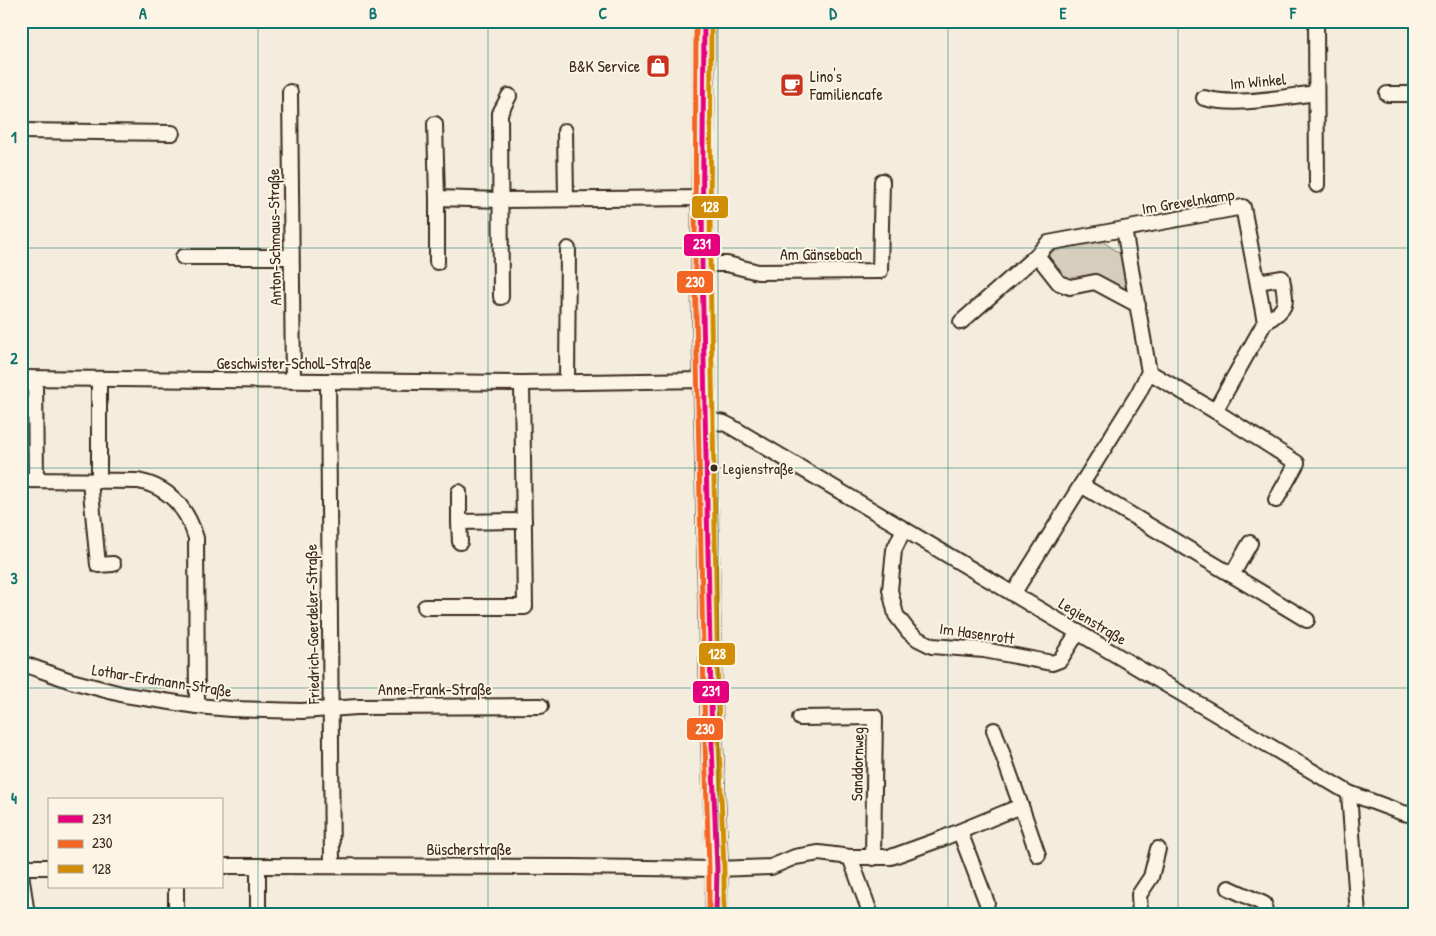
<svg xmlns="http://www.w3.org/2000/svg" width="1436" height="936" font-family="'Patrick Hand',sans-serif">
	<rect width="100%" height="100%" fill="#f4eddd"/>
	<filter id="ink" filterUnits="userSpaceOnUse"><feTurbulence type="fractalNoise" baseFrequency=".02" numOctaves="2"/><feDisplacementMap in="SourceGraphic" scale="10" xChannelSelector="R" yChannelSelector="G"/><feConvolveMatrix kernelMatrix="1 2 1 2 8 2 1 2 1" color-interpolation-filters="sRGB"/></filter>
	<g filter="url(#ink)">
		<path fill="#d6cdbd" stroke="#887c6e" d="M 1100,239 L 1125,258 L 1131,293 L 1070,283 L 1063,280 L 1045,259 L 1060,245 Z"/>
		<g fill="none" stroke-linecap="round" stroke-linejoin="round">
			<g stroke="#3b2a1e" stroke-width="18">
				<g id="street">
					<path d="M 1316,21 L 1317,185"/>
					<path d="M 290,92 L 293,381"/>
					<path d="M 1387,94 L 1415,94"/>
					<path d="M 1204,98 C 1237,107 1282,97 1316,93"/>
					<path d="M 435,124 L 437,198"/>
					<path d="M 21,131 L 172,133"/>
					<path d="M 565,131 L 566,199"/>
					<path d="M 1124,229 L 1243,207 L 1265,322 L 1215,411 L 1297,463 L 1276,500"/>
					<path d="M 183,257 L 291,257"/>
					<path d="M 437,262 L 437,198 L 501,200 L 702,198"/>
					<path d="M 702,264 L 727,264 L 758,272 L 880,271 L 882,181"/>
					<path d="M 1258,282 L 1282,278 C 1286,303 1290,308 1265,322"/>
					<path d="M 501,297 L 500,113 L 509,96"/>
					<path d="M 961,322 L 1037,255"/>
					<path d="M 1149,372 L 1215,411"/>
					<path d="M 21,378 L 522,383 L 704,380"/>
					<path d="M 35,379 L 36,480"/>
					<path d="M 99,380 L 99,481"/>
					<path d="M 328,381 L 332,866"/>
					<path d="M 567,382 L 568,249"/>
					<path d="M 706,420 L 724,423 L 730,426 L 1349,793 L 1403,813 L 1415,815"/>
					<path d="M 21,480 L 138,481 C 169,487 187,508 196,538 L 197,706"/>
					<path d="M 90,481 L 98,565 L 113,564"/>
					<path d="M 1081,485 L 1232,575 L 1250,543"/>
					<path d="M 459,492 L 459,522 L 524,521"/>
					<path d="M 459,522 L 460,542"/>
					<path d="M 904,529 L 894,550 L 890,590 L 896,615 L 909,632 L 918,639 L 932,646 L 984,650 L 1052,663 L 1060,660 L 1078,632"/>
					<path d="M 1232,575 L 1307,620"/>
					<path d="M 1013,594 L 1138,394 L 1149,372 L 1124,229 L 1048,243 L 1037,255 L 1059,283 L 1070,287 L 1095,282 L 1138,305"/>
					<path d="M 425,607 L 525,607 L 522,383"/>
					<path d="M 21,663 L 71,681 L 125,695 L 197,706 L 231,709 L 302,711 L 357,707 L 541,706"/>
					<path d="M 800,718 L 875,717 L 873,858"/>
					<path d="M 1349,793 L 1358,915"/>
					<path d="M 1021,806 L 1038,855"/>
					<path d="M 960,832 L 987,903"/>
					<path d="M 850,857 L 871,915"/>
					<path d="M 221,866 L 571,867 L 717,869 L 771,867 L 795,857 L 819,853 L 850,857 L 891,857 L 941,839 L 1021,806 L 994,730"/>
					<path d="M 258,866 L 258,915"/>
					<path d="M 21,867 L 49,867"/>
					<path d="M 21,873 L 27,915"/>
					<path d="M 176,887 L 176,915"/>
					<path d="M 1229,888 L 1264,904 L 1265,915"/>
					<path d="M 1140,915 L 1139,895 L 1151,877 L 1158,849"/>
				</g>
			</g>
			<g stroke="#3b2a1e" stroke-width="24">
				<path id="secondary" d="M 704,21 L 702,264 L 712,744 L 717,869 L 716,915"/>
			</g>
			<use href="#street" stroke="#fcf5e5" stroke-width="14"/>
			<use href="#secondary" stroke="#fcf5e5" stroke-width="20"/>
			<g stroke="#fcf5e5" stroke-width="9">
				<path id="bus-1" d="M 704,21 L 702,264 L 712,744 L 717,869 L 716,915"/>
			</g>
			<g stroke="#fcf5e5" stroke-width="9">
				<path id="bus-2" d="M 696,21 L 695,264 L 705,744 L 709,869 L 709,915"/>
			</g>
			<g stroke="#fcf5e5" stroke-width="9">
				<path id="bus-3" d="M 711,21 L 710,264 L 719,744 L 724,869 L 724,915"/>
			</g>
			<use href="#bus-1" stroke="#e5007d" stroke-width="5"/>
			<use href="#bus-2" stroke="#f26522" stroke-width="5"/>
			<use href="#bus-3" stroke="#d18d06" stroke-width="5"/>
		</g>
	</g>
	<path fill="none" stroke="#0f766e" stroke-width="1" stroke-opacity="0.55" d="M 258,21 L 258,915M 488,21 L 488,915M 718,21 L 718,915M 948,21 L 948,915M 1178,21 L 1178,915M 21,248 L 1415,248M 21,468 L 1415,468M 21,688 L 1415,688"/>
	<defs>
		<g id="shop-square" transform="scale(1.25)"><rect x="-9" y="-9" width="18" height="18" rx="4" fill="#c8321e" stroke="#fcf5e5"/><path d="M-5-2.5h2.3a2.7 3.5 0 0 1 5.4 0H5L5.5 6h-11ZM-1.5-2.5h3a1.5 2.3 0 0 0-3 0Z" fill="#fff"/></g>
		<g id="cafe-square" transform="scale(1.25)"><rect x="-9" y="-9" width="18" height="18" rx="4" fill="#c8321e" stroke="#fcf5e5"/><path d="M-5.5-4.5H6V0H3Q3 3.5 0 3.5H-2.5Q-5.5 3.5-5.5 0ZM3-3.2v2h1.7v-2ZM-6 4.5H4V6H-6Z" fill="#fff"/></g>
	</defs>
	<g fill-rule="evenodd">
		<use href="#shop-square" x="658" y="66"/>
		<use href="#cafe-square" x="792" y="85"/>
	</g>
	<circle fill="#3b2a1e" stroke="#fcf5e5" stroke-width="2" cx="714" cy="468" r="4.5"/>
	<g text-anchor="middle" stroke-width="4" stroke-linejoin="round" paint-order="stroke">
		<g font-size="15" fill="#3b2a1e" stroke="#fcf5e5" text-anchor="start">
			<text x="723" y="474">Legienstraße</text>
		</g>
		<g font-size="16" fill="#3b2a1e" stroke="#fcf5e5" text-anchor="end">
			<text x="640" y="72">B&amp;K Service</text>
			<text x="810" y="82" text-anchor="start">Lino's<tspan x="810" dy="18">Familiencafe</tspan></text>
		</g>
		<g font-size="16" fill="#3b2a1e" stroke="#fcf5e5">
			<text transform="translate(1258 81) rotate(-5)" y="6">Im Winkel</text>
			<text transform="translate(1188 201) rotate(-9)" y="6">Im Grevelnkamp</text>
			<text transform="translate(274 237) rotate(-91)" y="6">Anton-Schmaus-Straße</text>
			<text x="821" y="260">Am Gänsebach</text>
			<text x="294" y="369">Geschwister-Scholl-Straße</text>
			<text transform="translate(1093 621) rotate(31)" y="6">Legienstraße</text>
			<text transform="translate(312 624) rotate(-91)" y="6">Friedrich-Goerdeler-Straße</text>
			<text transform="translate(977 633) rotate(8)" y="6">Im Hasenrott</text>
			<text transform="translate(162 680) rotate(9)" y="6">Lothar-Erdmann-Straße</text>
			<text x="435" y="695">Anne-Frank-Straße</text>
			<text transform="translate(857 764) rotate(-89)" y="6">Sanddornweg</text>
			<text x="469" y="855">Büscherstraße</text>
		</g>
	</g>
	<g stroke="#fcf5e5" stroke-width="2">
		<rect x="691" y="195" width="38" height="24" rx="5" fill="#d18d06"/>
		<rect x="683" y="233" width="38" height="24" rx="5" fill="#e5007d"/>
		<rect x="676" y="270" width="38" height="24" rx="5" fill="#f26522"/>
		<rect x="698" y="642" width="38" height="24" rx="5" fill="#d18d06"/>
		<rect x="692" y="680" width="38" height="24" rx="5" fill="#e5007d"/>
		<rect x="686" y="717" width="38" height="24" rx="5" fill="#f26522"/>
	</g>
	<g font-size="14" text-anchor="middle" font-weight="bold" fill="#fff">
		<text x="710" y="212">128</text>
		<text x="702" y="249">231</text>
		<text x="695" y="287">230</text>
		<text x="717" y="659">128</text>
		<text x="711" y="696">231</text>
		<text x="705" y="734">230</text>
	</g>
	<rect width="1436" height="936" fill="none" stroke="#fcf5e5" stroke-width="55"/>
	<rect x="48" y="798" width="175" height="90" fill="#fcf5e5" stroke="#afa495"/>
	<rect x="58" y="815" width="25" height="8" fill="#e5007d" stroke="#afa495"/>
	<text x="92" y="824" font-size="15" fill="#3b2a1e">231</text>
	<rect x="58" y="840" width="25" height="8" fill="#f26522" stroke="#afa495"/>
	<text x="92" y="848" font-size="15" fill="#3b2a1e">230</text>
	<rect x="58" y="865" width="25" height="8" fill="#d18d06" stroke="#afa495"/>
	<text x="92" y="874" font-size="15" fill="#3b2a1e">128</text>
	<rect x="28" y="28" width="1380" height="880" fill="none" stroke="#0f766e" stroke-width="2"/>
	<g font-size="16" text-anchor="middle" font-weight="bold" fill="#0f766e">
		<text x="143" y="19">A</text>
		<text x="373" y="19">B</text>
		<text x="603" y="19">C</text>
		<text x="833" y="19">D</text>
		<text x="1063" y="19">E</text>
		<text x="1293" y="19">F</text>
		<text x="14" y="143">1</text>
		<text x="14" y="364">2</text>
		<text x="14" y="584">3</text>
		<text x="14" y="804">4</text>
	</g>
</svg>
